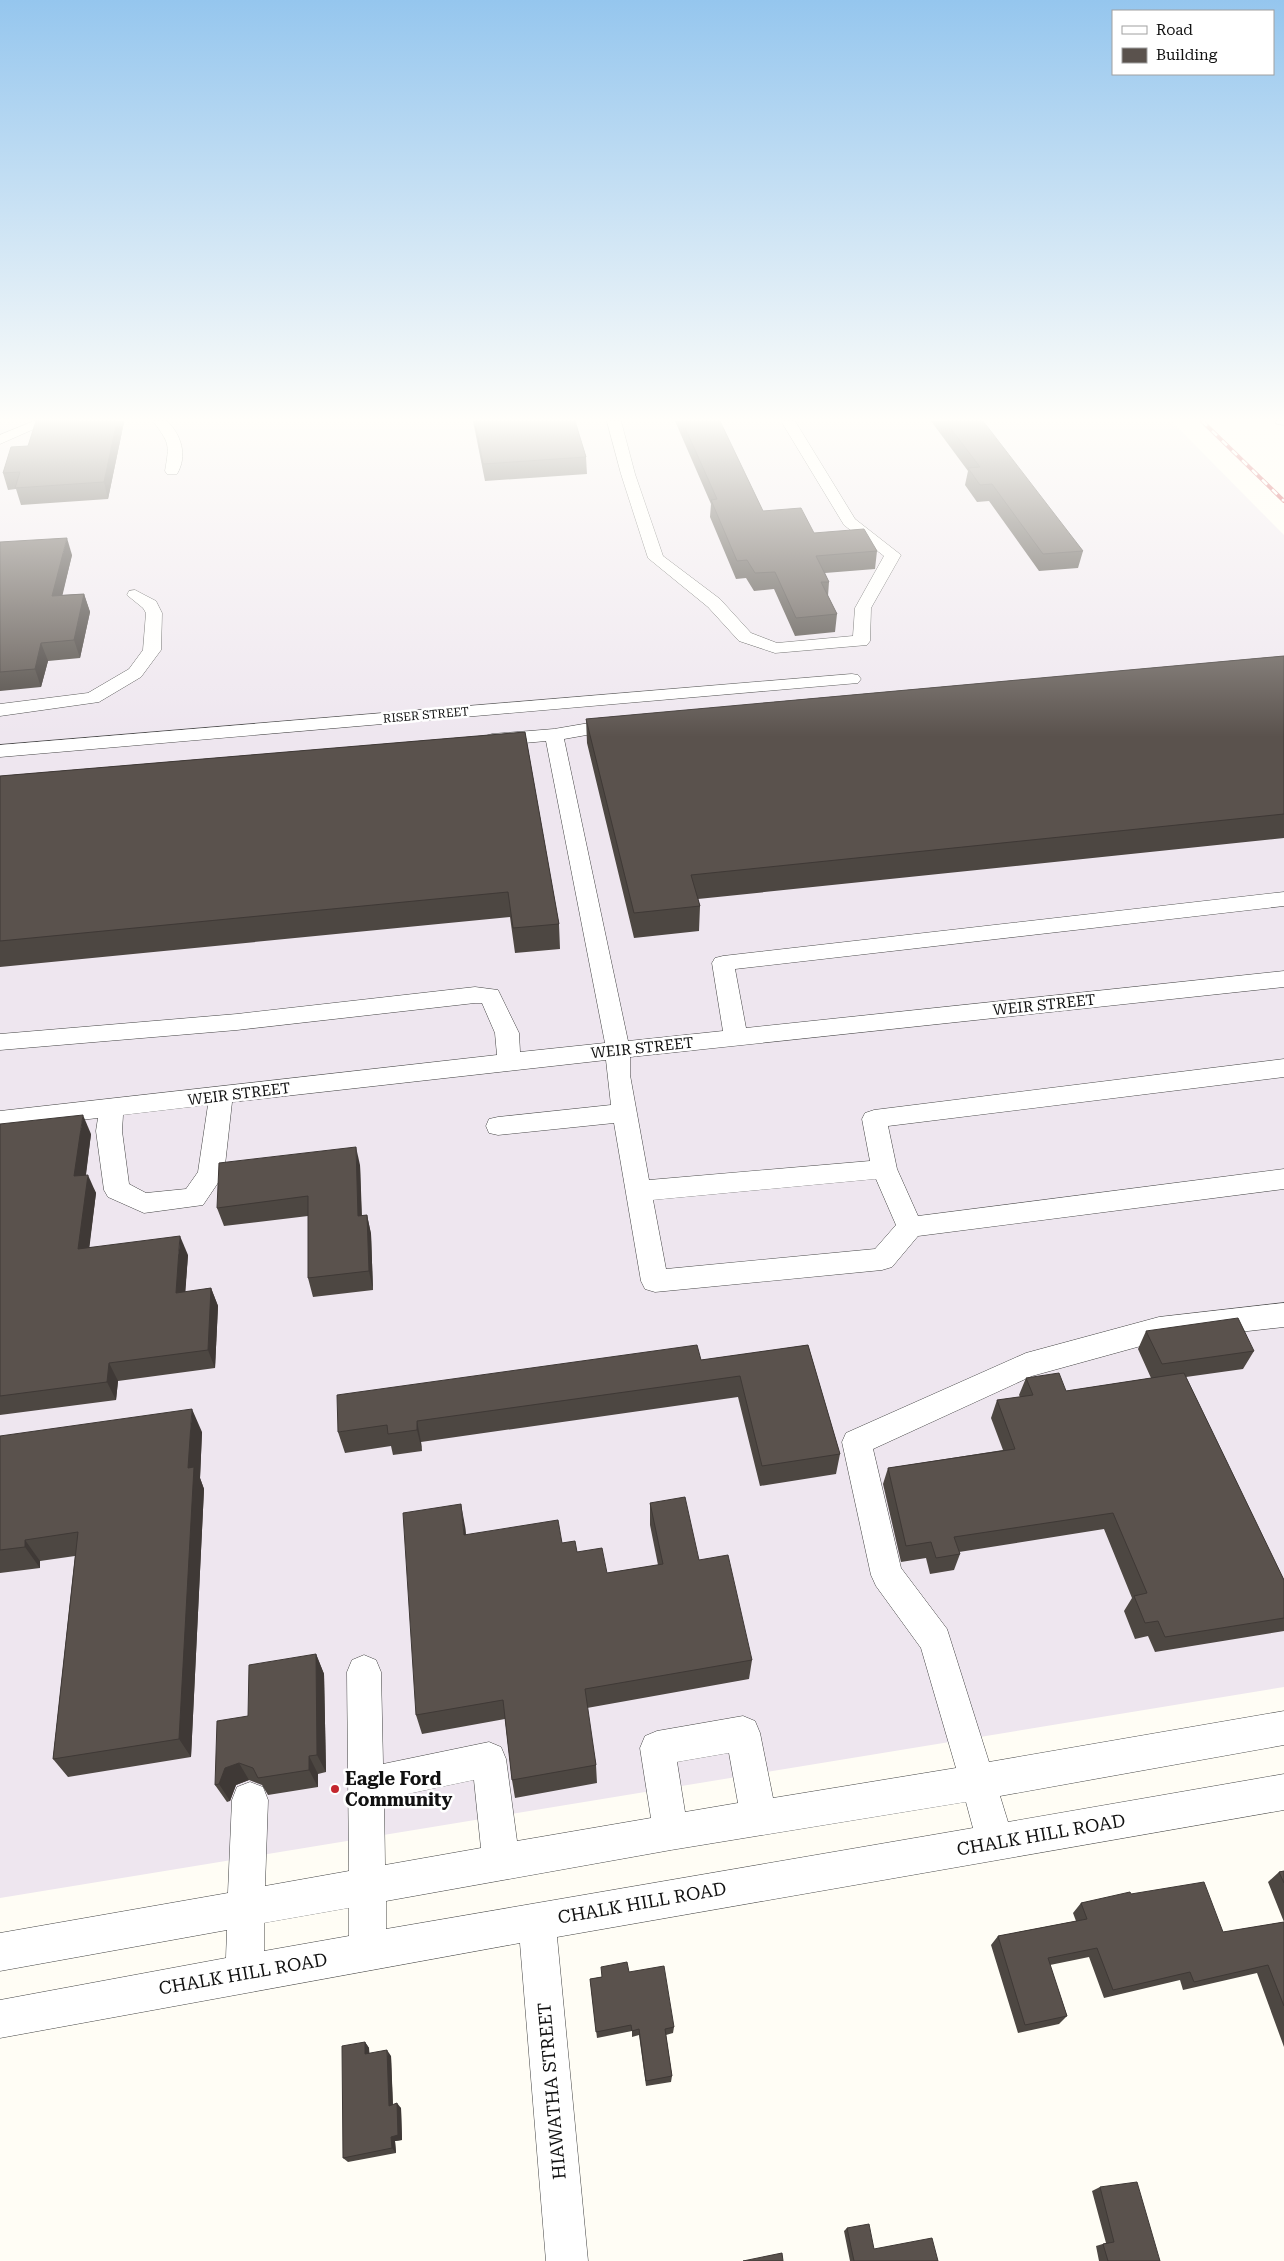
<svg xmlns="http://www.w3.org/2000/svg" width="1284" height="2261" font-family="'Roboto Serif',serif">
	<rect width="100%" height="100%" fill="#fffdf5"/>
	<path fill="#eee6ef" d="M 0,421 L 1171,421 L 1284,535 L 1284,1687 L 0,1898 Z"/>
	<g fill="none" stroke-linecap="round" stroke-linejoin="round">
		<g stroke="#444" stroke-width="1">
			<g id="minor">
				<path d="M 34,421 L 80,421 L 73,425 L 34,429 L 0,444 L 0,435 Z"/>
				<path d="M 153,421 L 167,421 C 181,434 188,456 177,474 L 167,474 L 165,471 C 170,443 169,443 153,421 Z"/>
				<path d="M 607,421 L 621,421 L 635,474 L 663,556 L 720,599 L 751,633 L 777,643 L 853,636 L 855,608 L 884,556 L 844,525 L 781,421 L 795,421 L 855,519 L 901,555 L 871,608 L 870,641 L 867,645 L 775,653 L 739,641 L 708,607 L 648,558 L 621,474 Z"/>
				<path d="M 1275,421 L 1284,421 L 1284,425 L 1277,424 Z"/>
				<path d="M 135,590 L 156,601 L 162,613 L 161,650 L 141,677 L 99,702 L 0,716 L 0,704 L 88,693 L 129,669 L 143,650 L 146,613 L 143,608 L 127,595 L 129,591 Z"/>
				<path d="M 852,674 L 858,675 L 861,679 L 858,683 L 0,757 L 0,745 Z"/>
				<path d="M 619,718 L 626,720 L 628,724 L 626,728 L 564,739 L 628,1041 L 723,1031 L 712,963 L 715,958 L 723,956 L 1284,892 L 1284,906 L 735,969 L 746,1028 L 1284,971 L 1284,987 L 630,1057 L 630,1075 L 649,1180 L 870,1161 L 862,1119 L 865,1113 L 874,1110 L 1284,1059 L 1284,1077 L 888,1126 L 897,1169 L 918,1216 L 1284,1169 L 1284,1189 L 918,1236 L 892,1267 L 882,1270 L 655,1292 L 645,1289 L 641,1281 L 614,1123 L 498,1135 L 489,1133 L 486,1126 L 489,1119 L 498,1117 L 611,1105 L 606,1060 L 232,1102 L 224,1174 L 203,1205 L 144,1213 L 108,1197 L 104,1190 L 96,1131 L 98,1118 L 0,1129 L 0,1111 L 497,1055 L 495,1033 L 482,1003 L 475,1003 L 237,1030 L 0,1050 L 0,1034 L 237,1014 L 475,987 L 498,990 L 519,1033 L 520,1052 L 605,1043 L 546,741 L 492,746 L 485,744 L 483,740 L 485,736 L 492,734 L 554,729 ZM 208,1105 L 198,1172 L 186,1189 L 146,1193 L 129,1184 L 122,1131 L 123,1115 ZM 876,1179 L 896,1225 L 875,1249 L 666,1269 L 653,1200 Z"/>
				<path d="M 1284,1303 L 1284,1327 L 1159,1341 L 1032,1376 L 873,1449 L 901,1568 L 947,1629 L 989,1762 L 1284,1711 L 1284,1745 L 1000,1796 L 1008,1822 L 1284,1774 L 1284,1810 L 557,1937 L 588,2261 L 546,2261 L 520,1943 L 0,2038 L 0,2000 L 226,1958 L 227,1930 L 0,1971 L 0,1933 L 228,1893 L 232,1800 L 237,1787 L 250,1782 L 263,1787 L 268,1800 L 265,1886 L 349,1871 L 347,1672 L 352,1660 L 364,1655 L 376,1660 L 381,1672 L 383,1764 L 489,1742 L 501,1747 L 506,1759 L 517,1841 L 651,1818 L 640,1748 L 645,1736 L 657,1731 L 743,1716 L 755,1721 L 760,1733 L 773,1798 L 956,1768 L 921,1648 L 876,1586 L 871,1575 L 842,1442 L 846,1433 L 1026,1353 L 1159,1317 ZM 729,1753 L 738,1803 L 685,1812 L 677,1762 ZM 474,1780 L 481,1848 L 385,1865 L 384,1799 ZM 966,1802 L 973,1828 L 386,1929 L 386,1901 L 671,1850 ZM 349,1908 L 349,1936 L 264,1951 L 264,1923 Z"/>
			</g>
		</g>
		<use href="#minor" fill="#fff" fill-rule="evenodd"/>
		<g stroke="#c4262e" stroke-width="4">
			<path id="rail" d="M 1202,421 L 1284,501"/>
		</g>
		<use href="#rail" stroke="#fff" stroke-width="2.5" stroke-dasharray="7" stroke-linecap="butt"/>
	</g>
	<g fill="#4d4742">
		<path d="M 473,421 L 575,421 L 586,457 L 587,474 L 485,481 Z"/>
		<path d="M 675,421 L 720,421 L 763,511 L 814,533 L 877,551 L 875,569 L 825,573 L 829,582 L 828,596 L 837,614 L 835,632 L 795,636 L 774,589 L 754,591 L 746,578 L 736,579 L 710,517 L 711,504 Z"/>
		<path d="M 931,421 L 971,421 L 1083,551 L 1078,568 L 1039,571 L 989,501 L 977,502 L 965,485 L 968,471 Z"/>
		<path d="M 124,422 L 108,499 L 21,505 L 16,489 L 8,490 L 3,473 L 28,446 Z"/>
		<path d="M 0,542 L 72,555 L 62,595 L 84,594 L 90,612 L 80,658 L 48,661 L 41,687 L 0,691 Z"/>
		<path d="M 1284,656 L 1284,838 L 698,899 L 700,906 L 699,931 L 634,938 L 587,743 L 586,719 Z"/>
		<path d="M 525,732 L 559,924 L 560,949 L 515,953 L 510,917 L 0,967 L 0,776 Z"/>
		<path d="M 0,1124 L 91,1134 L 86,1175 L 96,1193 L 89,1247 L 188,1255 L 185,1292 L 211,1288 L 218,1306 L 215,1368 L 118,1381 L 116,1400 L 0,1415 Z"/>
		<path d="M 360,1165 L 362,1216 L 367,1215 L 371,1234 L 373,1290 L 313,1297 L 308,1278 L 308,1216 L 224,1226 L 217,1208 Z"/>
		<path d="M 1146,1331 L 1254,1351 L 1243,1369 L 1186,1377 L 1284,1580 L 1284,1631 L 1155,1652 L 1148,1636 L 1135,1639 L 1124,1611 L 1132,1598 L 1104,1529 L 959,1552 L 960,1554 L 954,1570 L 930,1574 L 926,1558 L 901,1562 L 883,1484 L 888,1468 L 1003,1450 L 991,1418 L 997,1400 L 1020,1397 L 1019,1395 L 1026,1378 L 1066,1391 L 1151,1378 L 1138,1349 Z"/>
		<path d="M 808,1345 L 840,1454 L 836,1474 L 760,1486 L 738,1397 L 421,1442 L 422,1451 L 393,1455 L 391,1446 L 345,1453 L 338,1432 L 701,1360 Z"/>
		<path d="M 202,1432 L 200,1478 L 204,1489 L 191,1757 L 68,1777 L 53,1759 L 75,1556 L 40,1561 L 40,1568 L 0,1573 L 0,1436 Z"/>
		<path d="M 650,1503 L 699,1560 L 752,1660 L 749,1679 L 587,1708 L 596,1765 L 597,1783 L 515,1798 L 512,1780 L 505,1719 L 422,1734 L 416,1715 L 465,1526 L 466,1535 L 562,1543 L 577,1552 L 607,1573 L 658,1565 L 650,1525 Z"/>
		<path d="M 316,1654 L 324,1674 L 326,1772 L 318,1774 L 318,1787 L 268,1795 L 262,1785 L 249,1780 L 236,1785 L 230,1801 L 227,1802 L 215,1785 L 248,1716 Z"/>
		<path d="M 1284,1871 L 1284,2047 L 1257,1973 L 1183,1990 L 1180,1980 L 1104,1998 L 1089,1957 L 1050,1965 L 1067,2016 L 1059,2024 L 1018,2033 L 991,1945 L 998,1936 L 1076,1921 L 1073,1913 L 1081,1903 L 1131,1894 L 1223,1932 L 1284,1922 L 1268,1882 L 1279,1872 Z"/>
		<path d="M 629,1972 L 674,2027 L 673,2033 L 666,2035 L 672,2076 L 671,2082 L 646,2086 L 639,2035 L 632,2037 L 632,2031 L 597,2038 L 590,1979 Z"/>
		<path d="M 365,2042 L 369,2048 L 369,2053 L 391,2056 L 393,2105 L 401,2108 L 402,2140 L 395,2141 L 396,2153 L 348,2162 L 343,2158 Z"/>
		<path d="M 1100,2187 L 1160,2261 L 1099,2261 L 1096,2246 L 1106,2243 L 1092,2191 Z"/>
		<path d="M 847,2228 L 874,2249 L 938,2261 L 850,2261 L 844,2231 Z"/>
	</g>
	<g fill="#3f3936">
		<path d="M 117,421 L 124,421 L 124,422 L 108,499 L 104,482 Z"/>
		<path d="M 67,538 L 72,555 L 58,614 L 52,596 Z"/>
		<path d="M 84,594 L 90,612 L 80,658 L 74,640 Z"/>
		<path d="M 41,643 L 48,661 L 41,687 L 35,669 Z"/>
		<path d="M 83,1115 L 91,1134 L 83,1195 L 74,1176 Z"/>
		<path d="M 356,1147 L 360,1165 L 362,1235 L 358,1216 Z"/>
		<path d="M 88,1175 L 96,1193 L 87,1267 L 78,1249 Z"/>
		<path d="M 367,1215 L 371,1234 L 373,1290 L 369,1271 Z"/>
		<path d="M 180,1236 L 188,1255 L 184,1311 L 176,1293 Z"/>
		<path d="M 211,1288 L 218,1306 L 215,1368 L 208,1350 Z"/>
		<path d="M 109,1363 L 118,1381 L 116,1400 L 107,1382 Z"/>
		<path d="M 192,1409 L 202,1432 L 200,1478 L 204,1489 L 191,1757 L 179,1739 L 188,1468 Z"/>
		<path d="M 417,1421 L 421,1442 L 422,1451 L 417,1430 Z"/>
		<path d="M 461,1504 L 465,1526 L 468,1557 L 464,1535 Z"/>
		<path d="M 25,1540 L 40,1561 L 40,1568 L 25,1547 Z"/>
		<path d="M 316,1654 L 324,1674 L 326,1772 L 317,1755 Z"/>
		<path d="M 309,1756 L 318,1774 L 318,1787 L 309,1770 Z"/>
		<path d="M 239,1763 L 249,1780 L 236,1785 L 230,1801 L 219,1784 L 225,1768 Z"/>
		<path d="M 365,2042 L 369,2048 L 370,2059 L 365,2054 Z"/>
		<path d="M 387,2050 L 391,2056 L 393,2111 L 389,2106 Z"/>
		<path d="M 397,2103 L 401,2108 L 402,2140 L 395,2141 L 396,2153 L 392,2148 L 391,2137 Z"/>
	</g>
	<g fill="#5a524d" stroke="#3f3936">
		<path d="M 36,421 L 117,421 L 104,482 L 15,488 L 20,472 L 3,473 L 11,447 L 28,446 Z"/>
		<path d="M 475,421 L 575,421 L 586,457 L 483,464 Z"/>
		<path d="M 682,421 L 720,421 L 763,511 L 801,508 L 814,533 L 864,529 L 877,551 L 816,556 L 829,582 L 821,582 L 837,614 L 796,618 L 775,572 L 755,573 L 747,560 L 737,561 L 711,500 L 717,499 Z"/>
		<path d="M 945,421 L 983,421 L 1083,551 L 1043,554 L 992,484 L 980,485 L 968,468 L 980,467 Z"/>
		<path d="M 67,538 L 52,596 L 84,594 L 74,640 L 41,643 L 35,669 L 0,672 L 0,542 Z"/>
		<path d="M 1284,656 L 1284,814 L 691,875 L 700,906 L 634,913 L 586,719 Z"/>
		<path d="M 525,732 L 559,924 L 513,928 L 508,892 L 0,941 L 0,776 Z"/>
		<path d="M 83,1115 L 74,1176 L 88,1175 L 78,1249 L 180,1236 L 176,1293 L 211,1288 L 208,1350 L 109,1363 L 107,1382 L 0,1396 L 0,1124 Z"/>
		<path d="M 356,1147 L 358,1216 L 367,1215 L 369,1271 L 308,1278 L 308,1196 L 217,1208 L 219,1163 Z"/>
		<path d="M 1238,1318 L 1254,1351 L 1162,1364 L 1146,1331 Z"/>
		<path d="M 697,1345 L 701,1360 L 808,1345 L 840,1454 L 762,1466 L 740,1376 L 417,1421 L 417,1430 L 388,1434 L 387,1425 L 338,1432 L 337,1395 Z"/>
		<path d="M 1059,1373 L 1066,1391 L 1184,1373 L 1284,1580 L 1284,1618 L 1165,1637 L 1158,1621 L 1145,1623 L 1134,1596 L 1147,1593 L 1113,1513 L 954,1537 L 960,1554 L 936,1558 L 931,1542 L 906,1546 L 888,1468 L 1015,1449 L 997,1400 L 1033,1395 L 1026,1378 Z"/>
		<path d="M 192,1409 L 188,1468 L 194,1467 L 179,1739 L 53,1759 L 78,1532 L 25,1540 L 25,1547 L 0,1550 L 0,1436 Z"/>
		<path d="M 685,1497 L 699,1560 L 728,1555 L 752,1660 L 585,1689 L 596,1765 L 512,1780 L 503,1700 L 416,1715 L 403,1513 L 461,1504 L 464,1535 L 558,1520 L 562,1543 L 575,1541 L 577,1552 L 602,1548 L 607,1573 L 663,1564 L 650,1503 Z"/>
		<path d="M 316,1654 L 317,1755 L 309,1756 L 309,1770 L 258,1778 L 253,1768 L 239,1763 L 225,1768 L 219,1784 L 215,1785 L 217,1721 L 248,1716 L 249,1665 Z"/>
		<path d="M 1284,1871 L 1284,1883 L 1279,1872 Z"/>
		<path d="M 1204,1882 L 1223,1932 L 1284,1922 L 1284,2006 L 1268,1965 L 1194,1982 L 1190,1972 L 1113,1990 L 1097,1948 L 1048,1958 L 1067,2016 L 1025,2025 L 998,1936 L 1087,1919 L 1081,1903 L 1130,1892 L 1131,1894 Z"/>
		<path d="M 627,1962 L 629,1972 L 664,1966 L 674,2027 L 665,2029 L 672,2076 L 646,2081 L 639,2029 L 632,2031 L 631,2025 L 596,2032 L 590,1979 L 602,1977 L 601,1967 Z"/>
		<path d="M 365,2042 L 365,2054 L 387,2050 L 389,2106 L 397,2103 L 398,2135 L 391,2137 L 392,2148 L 343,2158 L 342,2046 Z"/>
		<path d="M 1137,2182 L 1160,2261 L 1108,2261 L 1103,2244 L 1114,2242 L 1100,2187 Z"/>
		<path d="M 869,2224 L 874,2249 L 932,2238 L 938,2261 L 854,2261 L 847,2228 Z"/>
		<path d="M 782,2253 L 783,2261 L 743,2261 Z"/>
	</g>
	<linearGradient id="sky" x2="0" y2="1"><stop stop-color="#95c6ee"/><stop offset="0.57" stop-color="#fffefa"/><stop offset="1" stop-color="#fffefa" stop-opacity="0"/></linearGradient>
	<rect width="1284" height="737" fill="url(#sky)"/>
	<circle fill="#c4262e" stroke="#fff" stroke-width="2" cx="335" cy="1789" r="5"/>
	<g text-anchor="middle" stroke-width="5" stroke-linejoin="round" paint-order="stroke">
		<g font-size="12" fill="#111" stroke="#fff">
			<text transform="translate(426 715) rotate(-5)" y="4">RISER STREET</text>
		</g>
		<g font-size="15" fill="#111" stroke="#fff">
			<text transform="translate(1044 1005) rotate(-6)" y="5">WEIR STREET</text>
			<text transform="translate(642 1048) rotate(-6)" y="5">WEIR STREET</text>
			<text transform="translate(239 1094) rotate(-7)" y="5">WEIR STREET</text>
		</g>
		<g font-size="18" font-weight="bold" fill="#111" stroke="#fff" text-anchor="start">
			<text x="345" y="1785">Eagle Ford<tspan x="345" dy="21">Community</tspan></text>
		</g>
		<g font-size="18" fill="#111" stroke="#fff">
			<text transform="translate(1041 1835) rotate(-10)" y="6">CHALK HILL ROAD</text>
			<text transform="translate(642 1903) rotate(-10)" y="6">CHALK HILL ROAD</text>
			<text transform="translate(243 1974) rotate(-10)" y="6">CHALK HILL ROAD</text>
			<text transform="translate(552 2091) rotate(-95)" y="6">HIAWATHA STREET</text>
		</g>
	</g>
	<rect x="1112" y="10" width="162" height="65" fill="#ffffff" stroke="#a0a0a0"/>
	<rect x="1122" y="26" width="25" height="8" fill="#ffffff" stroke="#a0a0a0"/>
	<text x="1156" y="35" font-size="15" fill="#111111">Road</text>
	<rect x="1122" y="48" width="25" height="15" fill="#5a524d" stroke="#a0a0a0"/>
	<text x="1156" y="60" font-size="15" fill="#111111">Building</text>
</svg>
